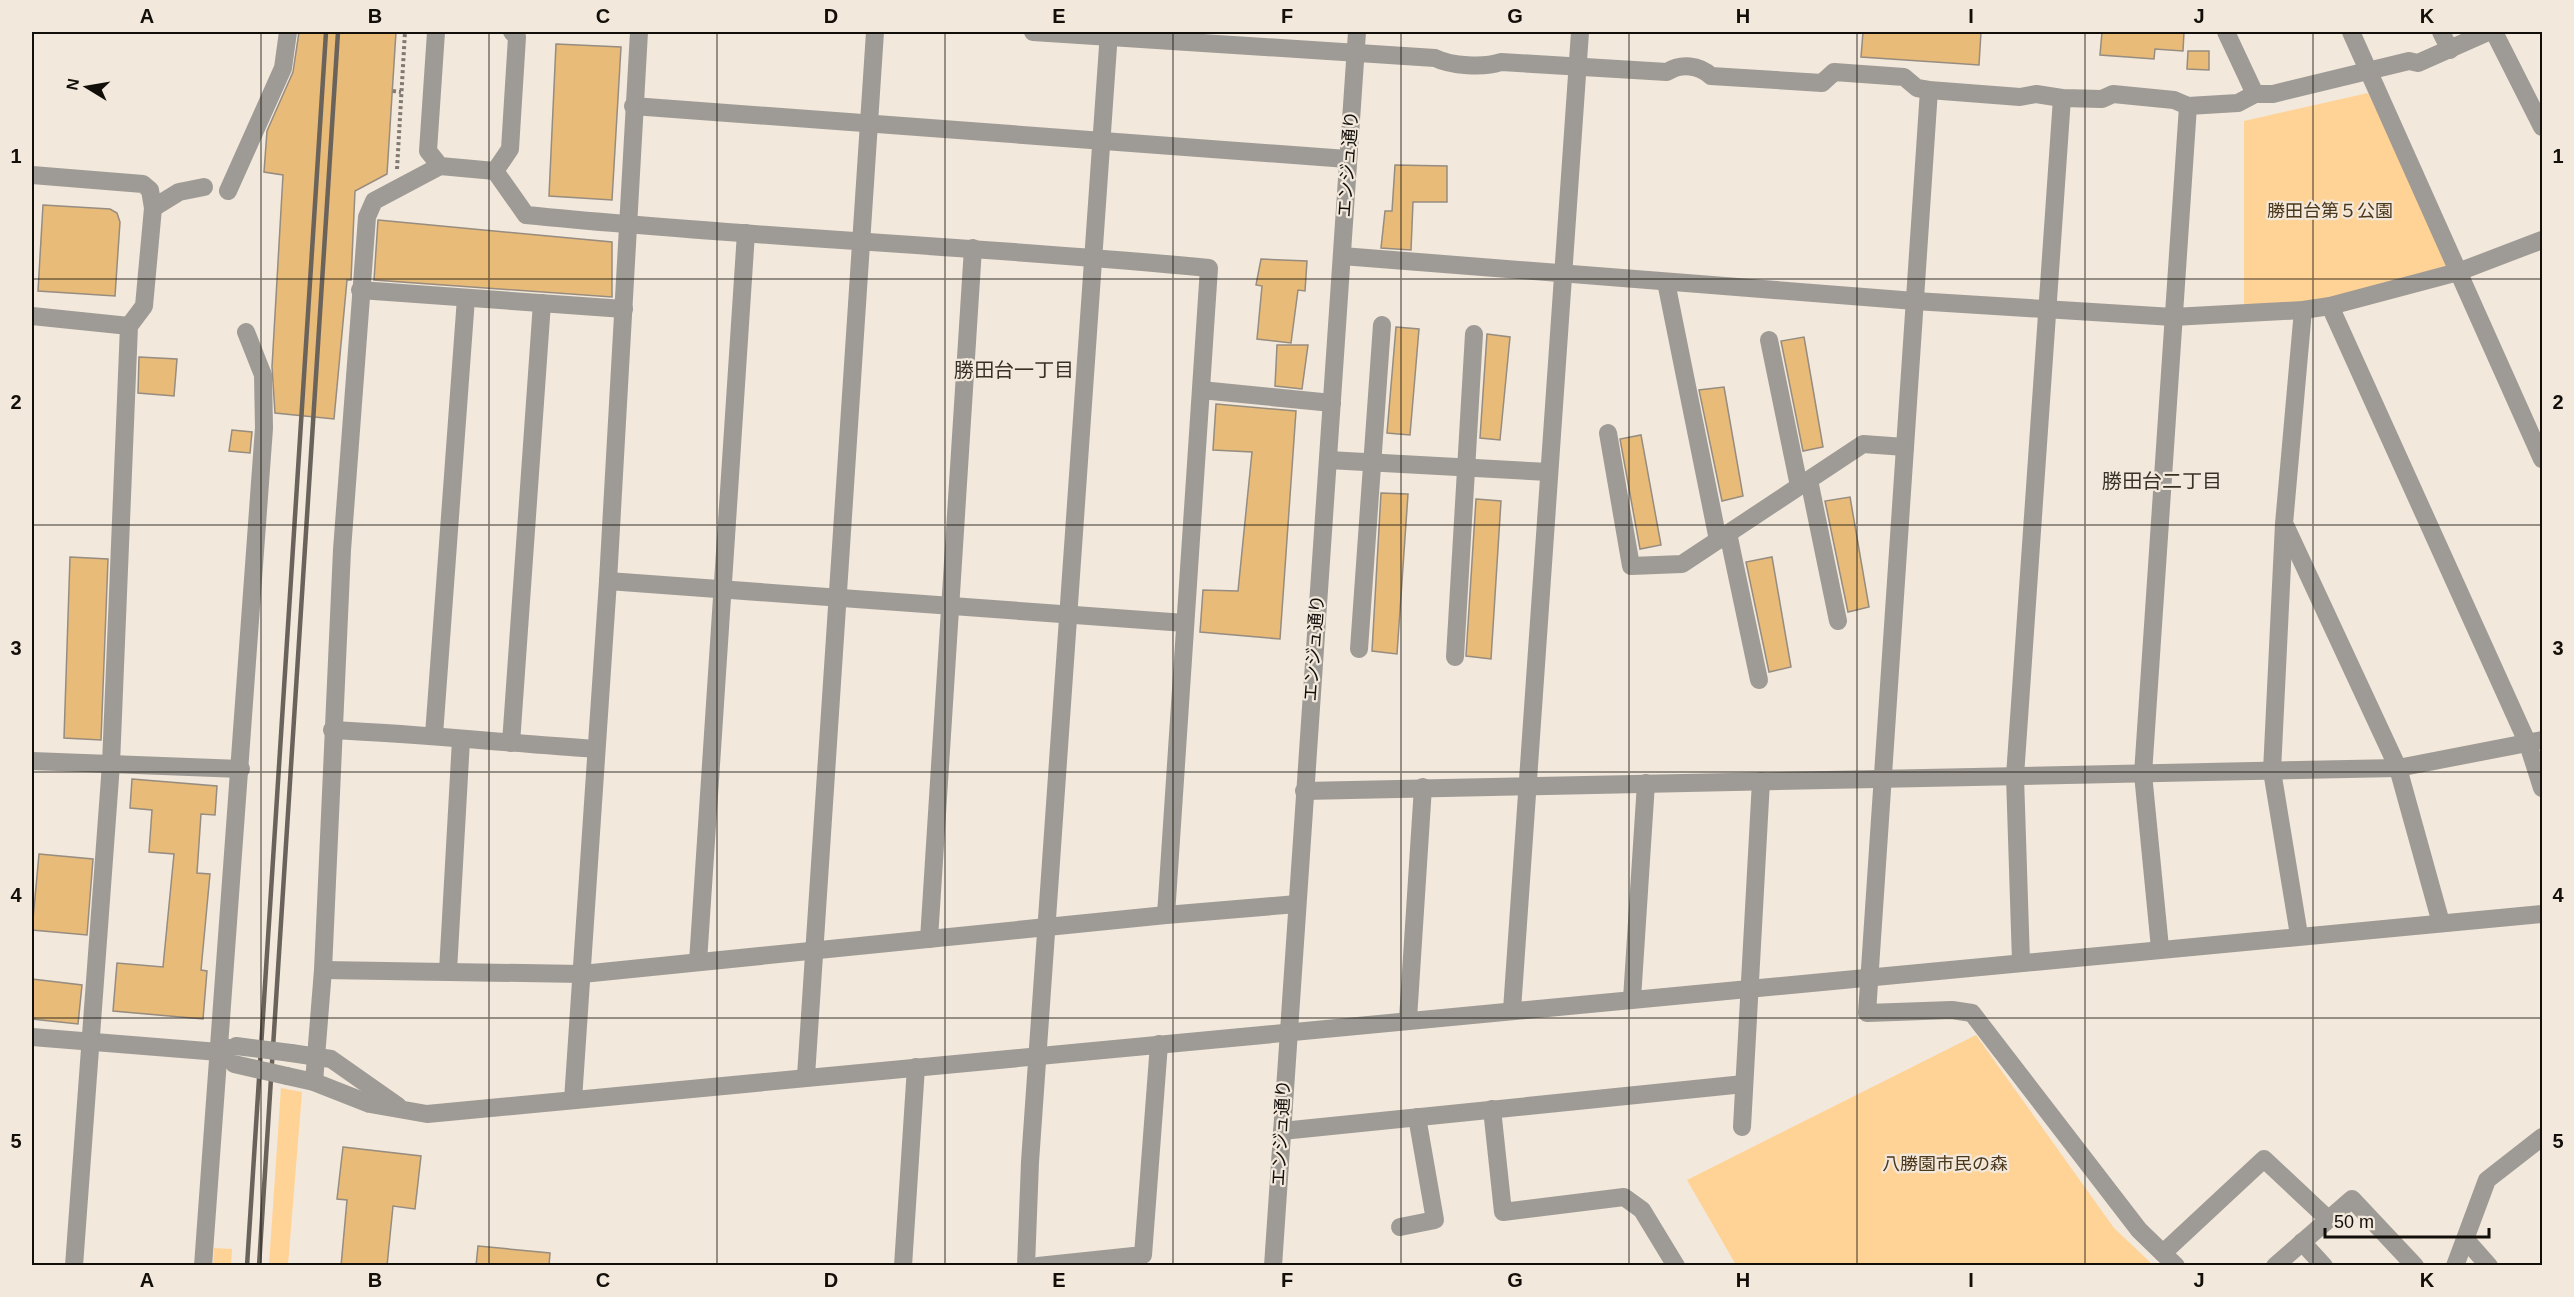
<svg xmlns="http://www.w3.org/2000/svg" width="2574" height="1297" font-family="Arial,'Noto Sans JP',sans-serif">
	<rect width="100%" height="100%" fill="#f2e8db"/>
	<g fill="#ffd396">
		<path d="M 2368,93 L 2452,268 L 2329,302 L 2244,306 L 2244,121 Z"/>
		<path d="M 1976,1035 L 2114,1228 L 2153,1265 L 1736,1265 L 1687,1180 Z"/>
		<path d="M 281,1088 L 302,1092 L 288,1265 L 269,1265 Z"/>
		<path d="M 214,1248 L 232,1249 L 231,1265 L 213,1265 Z"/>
	</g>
	<g fill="#e9bb78" stroke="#968c80" stroke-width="1.5">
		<path d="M 299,32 L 396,32 L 387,174 L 355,191 L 351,280 L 347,280 L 334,419 L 275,413 L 272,367 L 283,175 L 264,172 L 267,131 L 293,72 Z"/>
		<path d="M 1863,32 L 1981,32 L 1979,65 L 1861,57 Z"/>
		<path d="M 2102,32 L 2184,32 L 2183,51 L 2155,49 L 2154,59 L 2100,55 Z"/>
		<path d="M 556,44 L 621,47 L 612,200 L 549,196 Z"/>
		<path d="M 2188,51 L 2209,51 L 2209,70 L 2187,69 Z"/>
		<path d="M 1395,165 L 1447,166 L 1447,202 L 1413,202 L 1411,250 L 1381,248 L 1385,211 L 1392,211 Z"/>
		<path d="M 43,205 L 110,209 L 117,213 L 120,222 L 115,296 L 38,291 Z"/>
		<path d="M 378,220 L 612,242 L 612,297 L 374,280 Z"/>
		<path d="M 1261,259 L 1307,261 L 1305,291 L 1298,290 L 1291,343 L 1257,339 L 1262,286 L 1256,285 Z"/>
		<path d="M 1396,327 L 1419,329 L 1410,435 L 1387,433 Z"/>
		<path d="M 1487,334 L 1510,337 L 1500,440 L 1480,438 Z"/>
		<path d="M 1804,337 L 1823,447 L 1803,451 L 1781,341 Z"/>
		<path d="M 1277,345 L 1308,345 L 1302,389 L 1275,386 Z"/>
		<path d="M 139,357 L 177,359 L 174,396 L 138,393 Z"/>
		<path d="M 1724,387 L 1743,496 L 1722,501 L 1699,390 Z"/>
		<path d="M 1216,404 L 1296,411 L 1280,639 L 1200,632 L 1203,590 L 1238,591 L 1252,452 L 1213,450 Z"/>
		<path d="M 232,430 L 252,432 L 250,453 L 229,451 Z"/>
		<path d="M 1641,435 L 1661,545 L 1640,549 L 1620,439 Z"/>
		<path d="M 1381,493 L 1408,494 L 1397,654 L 1372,651 Z"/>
		<path d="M 1850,497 L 1869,607 L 1848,612 L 1825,501 Z"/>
		<path d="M 1476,499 L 1501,501 L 1491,659 L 1466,656 Z"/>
		<path d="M 70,557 L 108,559 L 101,740 L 64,738 Z"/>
		<path d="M 1772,557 L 1791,667 L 1769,672 L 1746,562 Z"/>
		<path d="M 132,779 L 217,786 L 215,815 L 201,814 L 197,873 L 210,874 L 201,970 L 207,971 L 203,1019 L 113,1011 L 117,963 L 163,967 L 174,854 L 149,852 L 152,810 L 130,808 Z"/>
		<path d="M 39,854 L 93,859 L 87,935 L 32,930 Z"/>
		<path d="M 32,979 L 82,985 L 78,1024 L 32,1019 Z"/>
		<path d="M 343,1147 L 421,1156 L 415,1209 L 393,1206 L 387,1266 L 341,1266 L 347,1200 L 337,1199 Z"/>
		<path d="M 478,1246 L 550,1253 L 549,1266 L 476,1266 Z"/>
	</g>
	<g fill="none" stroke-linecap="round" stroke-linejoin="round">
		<g stroke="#817a72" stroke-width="4" stroke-dasharray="3 3" stroke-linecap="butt">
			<path d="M 393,91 L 401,92"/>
			<path d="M 397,169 L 405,32"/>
		</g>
		<g stroke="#9e9a95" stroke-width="18">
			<path d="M 436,32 L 428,151 L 440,166 L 495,171 L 510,149 L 517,37 L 512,32"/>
			<path d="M 1033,32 L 1435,58 C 1451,66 1484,68 1501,62 L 1667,72 C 1681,63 1699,65 1711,76 L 1822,83 L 1834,72 L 1904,77 L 1917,88 L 1929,90 L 2020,97 L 2036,94 L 2062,98 L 2102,99 L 2113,94 L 2174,100 L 2188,106 L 2238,103 L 2255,94 L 2273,94 L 2409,61 L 2418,63 L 2488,32"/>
			<path d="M 2226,32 L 2255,94"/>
			<path d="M 2351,32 L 2542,459"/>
			<path d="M 2441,32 L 2450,50"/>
			<path d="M 2494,32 L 2542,127"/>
			<path d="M 1929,90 L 1867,1013 L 1952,1010 L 1972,1013 L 2139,1230 L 2176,1266"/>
			<path d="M 633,106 L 1347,159"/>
			<path d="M 495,171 L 526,215 C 754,238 982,246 1209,268 L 1166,915"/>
			<path d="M 32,175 L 143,184 L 150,190 L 153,208 L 144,306 L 129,326 L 111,764 L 74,1266"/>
			<path d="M 228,191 L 283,68 L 288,32"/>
			<path d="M 153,208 L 179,192 L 204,187"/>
			<path d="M 1342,256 L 1915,301 L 2173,317 L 2303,310 L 2330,306 L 2458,272 L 2542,240"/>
			<path d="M 1666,282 L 1718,540"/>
			<path d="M 360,290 L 624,309"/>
			<path d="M 2330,306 L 2528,744 L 2542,788"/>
			<path d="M 32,316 L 129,326"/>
			<path d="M 1769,340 L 1799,486"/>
			<path d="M 1201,390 L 1332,403"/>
			<path d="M 1608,433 L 1631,566 L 1682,564 L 1863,444 L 1905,447"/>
			<path d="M 1328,460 L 1549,472"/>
			<path d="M 1809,480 L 1838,621"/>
			<path d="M 2286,527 L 2398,768 L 2441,923"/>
			<path d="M 1728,533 L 1759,680"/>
			<path d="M 608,581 L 1185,623"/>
			<path d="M 1359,649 L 1382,325"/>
			<path d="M 1455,657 L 1474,334"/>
			<path d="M 332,730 C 420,734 508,743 596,749"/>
			<path d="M 434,735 L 466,298"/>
			<path d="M 511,743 L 542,303"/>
			<path d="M 32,761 L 241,769"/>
			<path d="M 1304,791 L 2398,768 L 2542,740"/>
			<path d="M 2299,935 L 2272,771 L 2284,524 L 2303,310"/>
			<path d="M 929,939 L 973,248"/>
			<path d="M 2160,948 L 2143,774 L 2188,106"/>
			<path d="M 698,962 L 746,233"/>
			<path d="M 2021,962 L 2015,776 L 2062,98"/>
			<path d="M 323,970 L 582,974 L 1166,915 L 1297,904"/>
			<path d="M 448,971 L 461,740"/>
			<path d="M 1632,999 L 1646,783"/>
			<path d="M 1512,1010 L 1580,32"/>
			<path d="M 1408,1019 L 1423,787"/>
			<path d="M 32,1037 L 219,1052 L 229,1048"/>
			<path d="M 291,1053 L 331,1059 L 398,1106"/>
			<path d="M 287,1076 L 314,1082 L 370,1104 L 427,1114 L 2542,914"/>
			<path d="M 806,1076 L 875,32"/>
			<path d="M 314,1082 L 323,970 L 342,550 L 367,217 L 374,201 L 440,166"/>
			<path d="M 573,1100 L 608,581 L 639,32"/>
			<path d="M 1492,1109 L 1503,1212 L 1624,1197 L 1642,1210 L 1676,1266"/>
			<path d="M 1742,1127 L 1761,781"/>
			<path d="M 1282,1131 L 1744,1084"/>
			<path d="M 1400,1227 L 1435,1220 L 1417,1117"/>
			<path d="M 2466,1240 L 2489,1266"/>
			<path d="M 2302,1242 L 2324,1266"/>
			<path d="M 2163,1253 L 2264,1159 L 2328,1219"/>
			<path d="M 203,1266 L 264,428 L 263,375 L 246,332"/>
			<path d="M 903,1266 L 916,1067"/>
			<path d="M 1026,1266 L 1030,1162 L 1109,32"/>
			<path d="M 1038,1266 L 1143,1255 L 1159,1044"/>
			<path d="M 1273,1266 L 1357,32"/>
			<path d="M 2275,1266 L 2352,1199 L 2415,1266"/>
			<path d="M 2455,1266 L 2487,1180 L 2542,1137"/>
		</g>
		<g stroke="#6a635c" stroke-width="4.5">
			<path d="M 247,1266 L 326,32"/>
			<path d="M 259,1266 L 338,32"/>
		</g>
		<g stroke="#9e9a95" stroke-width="18">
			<path d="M 236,1046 L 291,1053"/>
			<path d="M 234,1064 L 287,1076"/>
		</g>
	</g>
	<path fill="none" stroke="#120e0a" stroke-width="1.5" stroke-opacity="0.55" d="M 261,32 L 261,1266M 489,32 L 489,1266M 717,32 L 717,1266M 945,32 L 945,1266M 1173,32 L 1173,1266M 1401,32 L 1401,1266M 1629,32 L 1629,1266M 1857,32 L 1857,1266M 2085,32 L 2085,1266M 2313,32 L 2313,1266M 32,279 L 2542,279M 32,525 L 2542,525M 32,772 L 2542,772M 32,1018 L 2542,1018"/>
	<g text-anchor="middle" stroke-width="4.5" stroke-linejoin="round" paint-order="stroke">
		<g font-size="18" fill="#120e0a" stroke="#f2e8db">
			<text transform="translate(1348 164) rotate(-86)" y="6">エンジュ通り</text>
			<text transform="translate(1314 648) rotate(-86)" y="6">エンジュ通り</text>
			<text transform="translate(1281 1133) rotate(-87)" y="6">エンジュ通り</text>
		</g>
		<g font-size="18" fill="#4b371a" stroke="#f2e8db">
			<text x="2330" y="217">勝田台第５公園</text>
			<text x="1945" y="1170">八勝園市民の森</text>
		</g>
		<g font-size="20" fill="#383126" stroke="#f2e8db">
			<text x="1014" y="377">勝田台一丁目</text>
			<text x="2162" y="488">勝田台二丁目</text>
		</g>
	</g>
	<rect width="2574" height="1297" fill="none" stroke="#f2e8db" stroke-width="66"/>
	<g transform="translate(87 87) rotate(281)" stroke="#f2e8db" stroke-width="4.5" paint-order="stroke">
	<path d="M0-4.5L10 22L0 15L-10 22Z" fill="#120e0a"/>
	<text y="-9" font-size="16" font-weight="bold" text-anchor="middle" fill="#120e0a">N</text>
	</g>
	<path d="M2325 1228v9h164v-9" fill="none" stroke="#120e0a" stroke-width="3"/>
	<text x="2334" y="1228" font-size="18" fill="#120e0a" stroke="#f2e8db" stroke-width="4.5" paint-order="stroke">50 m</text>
	<rect x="33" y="33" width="2508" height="1231" fill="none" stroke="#120e0a" stroke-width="2"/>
	<g font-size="20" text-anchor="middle" font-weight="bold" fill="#120e0a">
		<text x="147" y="23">A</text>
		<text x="375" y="23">B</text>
		<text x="603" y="23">C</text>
		<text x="831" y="23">D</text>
		<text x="1059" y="23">E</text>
		<text x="1287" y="23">F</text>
		<text x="1515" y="23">G</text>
		<text x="1743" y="23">H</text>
		<text x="1971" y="23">I</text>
		<text x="2199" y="23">J</text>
		<text x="2427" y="23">K</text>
		<text x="16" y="163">1</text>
		<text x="2558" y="163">1</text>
		<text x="16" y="409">2</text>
		<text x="2558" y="409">2</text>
		<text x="16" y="655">3</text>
		<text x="2558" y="655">3</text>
		<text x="16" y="902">4</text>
		<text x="2558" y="902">4</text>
		<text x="16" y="1148">5</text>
		<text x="2558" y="1148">5</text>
		<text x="147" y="1287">A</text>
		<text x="375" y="1287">B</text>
		<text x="603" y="1287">C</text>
		<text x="831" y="1287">D</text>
		<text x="1059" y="1287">E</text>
		<text x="1287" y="1287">F</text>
		<text x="1515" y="1287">G</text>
		<text x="1743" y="1287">H</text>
		<text x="1971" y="1287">I</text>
		<text x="2199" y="1287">J</text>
		<text x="2427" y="1287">K</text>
	</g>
</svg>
